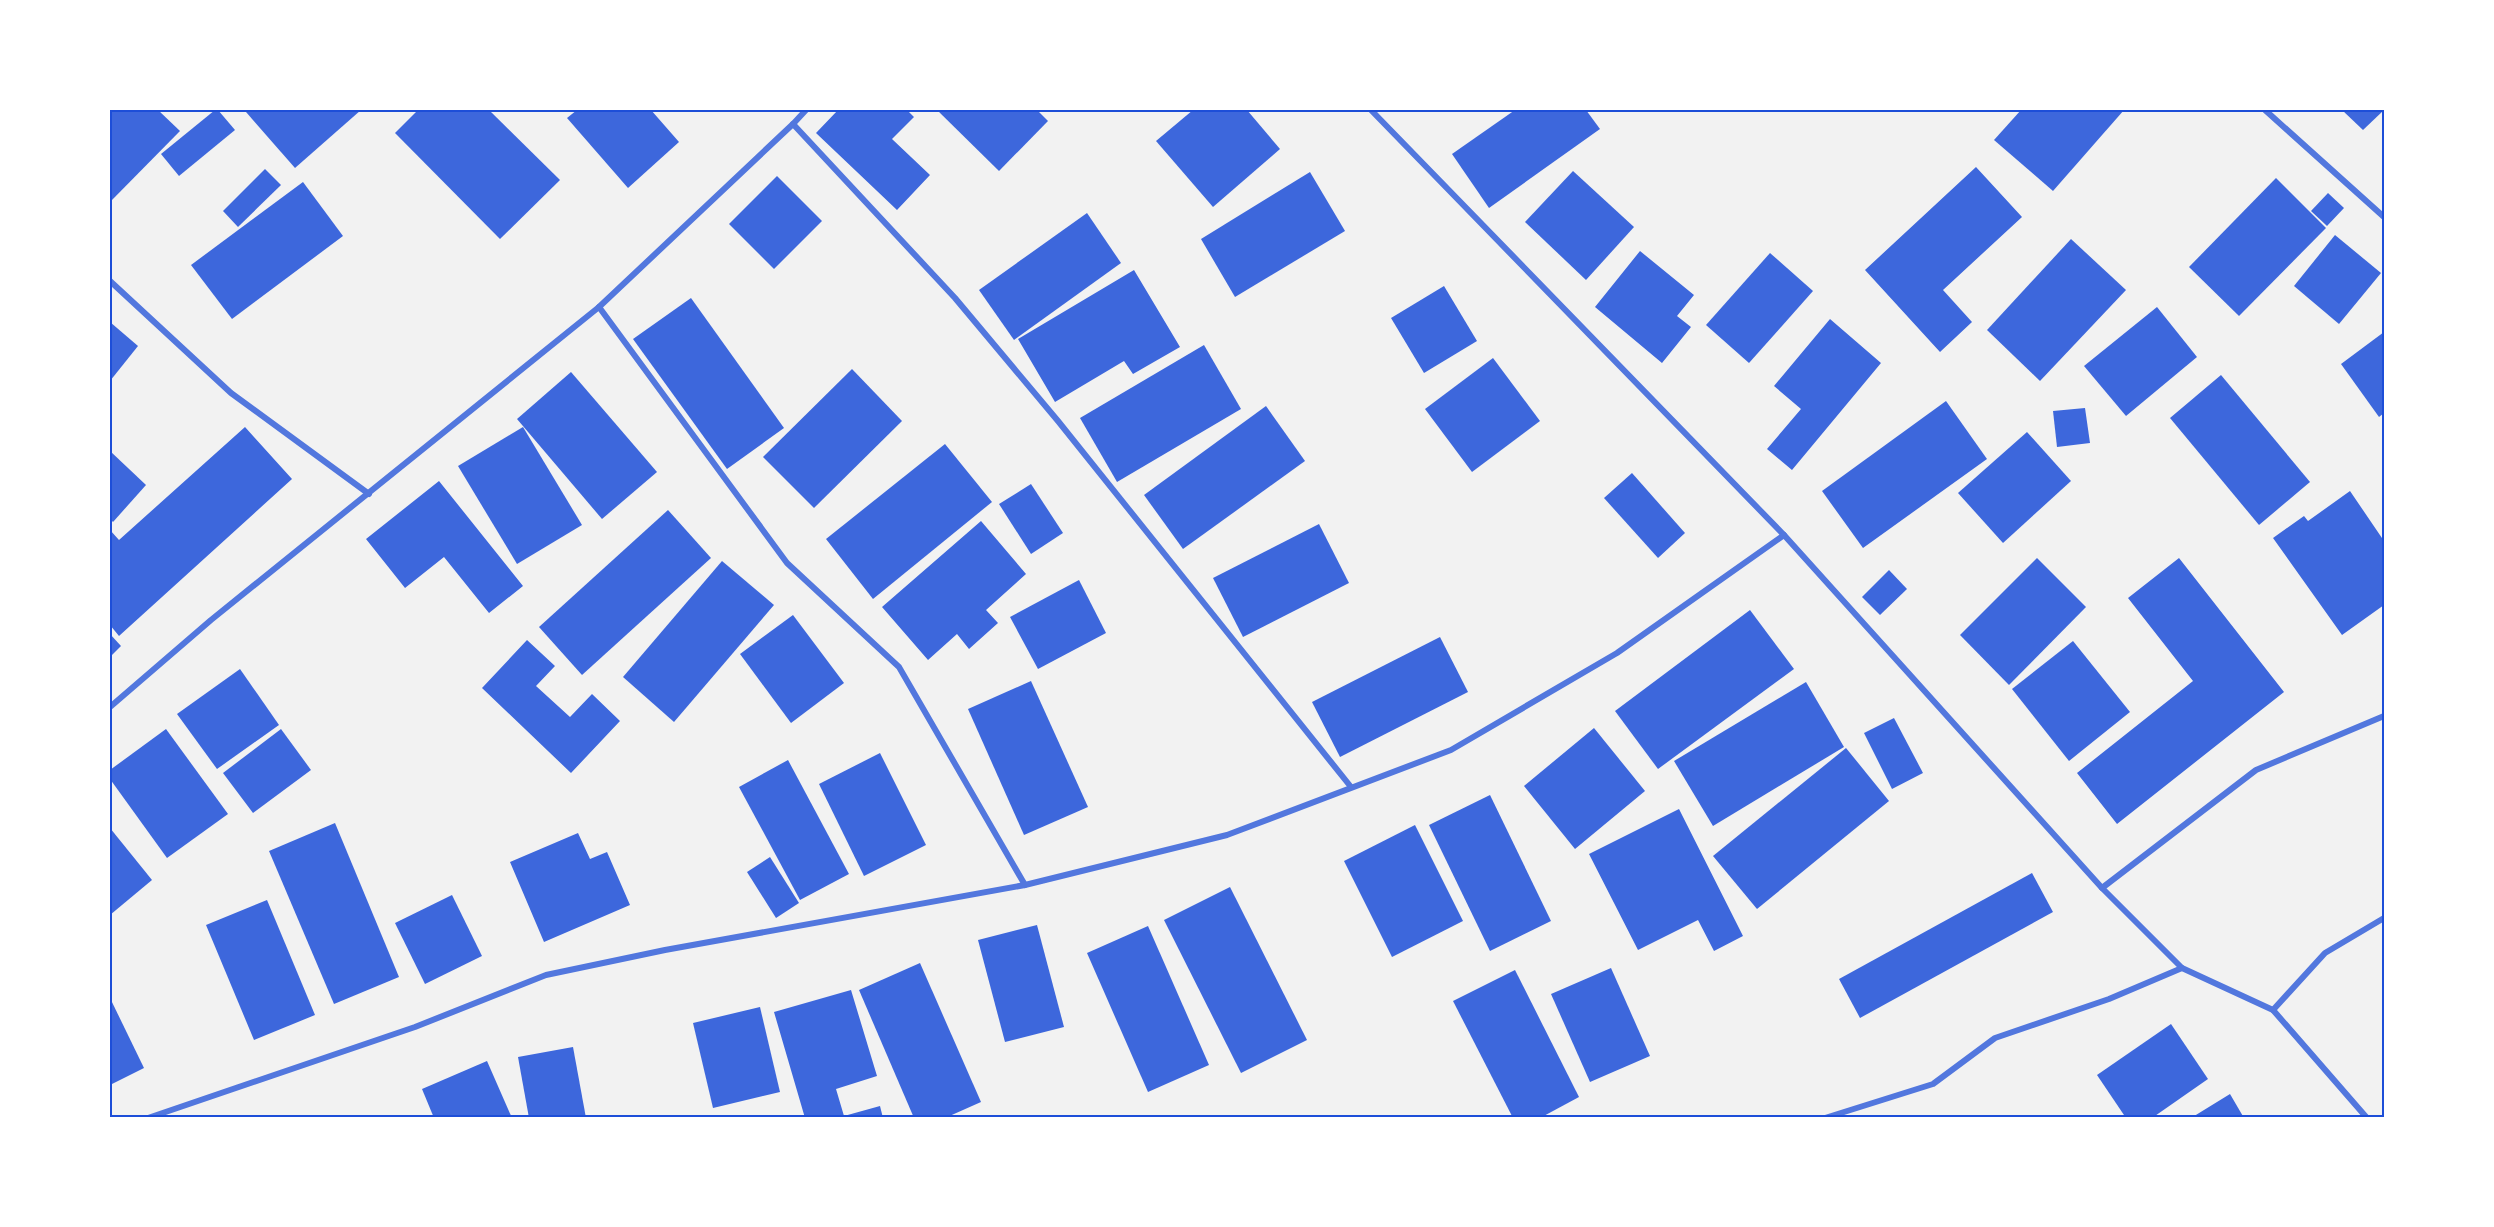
<svg xmlns="http://www.w3.org/2000/svg" width="2494" height="1227" font-family="Karla,sans-serif">
	<rect width="100%" height="100%" fill="#f2f2f2"/>
	<g fill="#3d67dc">
		<path d="M 110,110 L 158,110 L 180,131 L 110,202 Z"/>
		<path d="M 215,110 L 218,110 L 235,130 L 179,176 L 161,154 Z"/>
		<path d="M 249,110 L 361,110 L 295,168 L 246,112 Z"/>
		<path d="M 418,110 L 489,110 L 560,180 L 500,239 L 395,133 Z"/>
		<path d="M 577,110 L 651,110 L 679,142 L 628,188 L 567,118 Z"/>
		<path d="M 838,110 L 907,110 L 914,117 L 892,139 L 930,175 L 897,210 L 816,133 Z"/>
		<path d="M 937,110 L 1037,110 L 1048,121 L 999,171 Z"/>
		<path d="M 1193,110 L 1247,110 L 1280,149 L 1213,207 L 1156,141 Z"/>
		<path d="M 1515,110 L 1586,110 L 1600,129 L 1489,208 L 1452,154 Z"/>
		<path d="M 2021,110 L 2124,110 L 2053,191 L 1994,140 Z"/>
		<path d="M 2342,110 L 2384,110 L 2363,130 Z"/>
		<path d="M 1976,167 L 2022,217 L 1943,290 L 1972,322 L 1940,352 L 1865,270 Z"/>
		<path d="M 265,169 L 281,185 L 238,227 L 223,211 Z"/>
		<path d="M 1573,171 L 1634,227 L 1586,280 L 1525,222 Z"/>
		<path d="M 1310,172 L 1345,231 L 1235,297 L 1201,239 Z"/>
		<path d="M 777,176 L 822,221 L 774,269 L 729,224 Z"/>
		<path d="M 2276,178 L 2326,228 L 2239,316 L 2189,267 Z"/>
		<path d="M 303,182 L 343,236 L 232,319 L 191,265 Z"/>
		<path d="M 2328,193 L 2344,208 L 2327,226 L 2311,211 Z"/>
		<path d="M 1087,213 L 1121,263 L 1014,340 L 979,290 Z"/>
		<path d="M 2335,235 L 2381,273 L 2339,324 L 2294,286 Z"/>
		<path d="M 2071,239 L 2126,290 L 2040,381 L 1987,330 Z"/>
		<path d="M 1640,251 L 1694,295 L 1677,316 L 1691,327 L 1662,363 L 1595,307 Z"/>
		<path d="M 1770,253 L 1813,291 L 1749,363 L 1706,325 Z"/>
		<path d="M 1134,270 L 1180,347 L 1133,374 L 1124,361 L 1055,402 L 1018,339 Z"/>
		<path d="M 1444,286 L 1477,341 L 1424,373 L 1391,318 Z"/>
		<path d="M 691,298 L 784,428 L 727,469 L 633,339 Z"/>
		<path d="M 2157,307 L 2197,357 L 2126,416 L 2084,366 Z"/>
		<path d="M 1830,319 L 1881,363 L 1792,470 L 1767,449 L 1801,409 L 1774,386 Z"/>
		<path d="M 110,322 L 138,346 L 110,381 Z"/>
		<path d="M 2384,332 L 2384,413 L 2379,417 L 2341,364 Z"/>
		<path d="M 1204,345 L 1241,409 L 1117,482 L 1080,418 Z"/>
		<path d="M 1493,358 L 1540,421 L 1472,472 L 1425,409 Z"/>
		<path d="M 852,369 L 902,421 L 814,508 L 763,457 Z"/>
		<path d="M 571,372 L 657,472 L 602,519 L 517,419 Z"/>
		<path d="M 2221,375 L 2310,482 L 2259,525 L 2170,418 Z"/>
		<path d="M 1946,401 L 1987,459 L 1863,548 L 1822,491 Z"/>
		<path d="M 1266,406 L 1305,461 L 1183,549 L 1144,495 Z"/>
		<path d="M 2085,408 L 2090,443 L 2057,447 L 2053,411 Z"/>
		<path d="M 245,427 L 292,479 L 119,636 L 110,625 L 110,530 L 119,540 Z"/>
		<path d="M 523,427 L 582,525 L 517,564 L 458,466 Z"/>
		<path d="M 2027,432 L 2071,481 L 2003,543 L 1958,493 Z"/>
		<path d="M 945,444 L 992,502 L 873,599 L 826,539 Z"/>
		<path d="M 110,451 L 146,485 L 113,522 L 110,519 Z"/>
		<path d="M 1632,473 L 1685,533 L 1658,558 L 1604,498 Z"/>
		<path d="M 439,481 L 523,586 L 489,613 L 444,557 L 405,588 L 366,539 Z"/>
		<path d="M 1031,484 L 1063,533 L 1031,554 L 999,504 Z"/>
		<path d="M 2350,491 L 2384,541 L 2384,605 L 2342,635 L 2273,538 L 2304,516 L 2308,521 Z"/>
		<path d="M 668,510 L 711,558 L 582,675 L 539,627 Z"/>
		<path d="M 981,521 L 1026,574 L 986,610 L 998,623 L 969,649 L 957,634 L 928,660 L 882,607 Z"/>
		<path d="M 1319,524 L 1349,583 L 1243,637 L 1213,578 Z"/>
		<path d="M 2037,558 L 2086,607 L 2009,685 L 1960,635 Z"/>
		<path d="M 2179,558 L 2284,692 L 2117,824 L 2077,773 L 2193,681 L 2128,598 Z"/>
		<path d="M 722,561 L 774,605 L 674,722 L 623,677 Z"/>
		<path d="M 1889,570 L 1907,589 L 1880,615 L 1862,597 Z"/>
		<path d="M 1079,580 L 1106,633 L 1038,669 L 1010,617 Z"/>
		<path d="M 1750,610 L 1794,669 L 1658,769 L 1615,711 Z"/>
		<path d="M 793,615 L 844,683 L 791,723 L 740,654 Z"/>
		<path d="M 110,634 L 121,646 L 110,657 Z"/>
		<path d="M 1440,637 L 1468,692 L 1340,757 L 1312,702 Z"/>
		<path d="M 527,640 L 555,666 L 536,686 L 570,717 L 592,694 L 620,721 L 571,773 L 482,688 Z"/>
		<path d="M 2073,641 L 2130,712 L 2069,761 L 2012,689 Z"/>
		<path d="M 240,669 L 279,725 L 217,769 L 177,714 Z"/>
		<path d="M 1031,681 L 1088,807 L 1024,835 L 968,709 Z"/>
		<path d="M 1806,682 L 1844,747 L 1713,826 L 1674,761 Z"/>
		<path d="M 1894,718 L 1923,773 L 1892,789 L 1864,733 Z"/>
		<path d="M 1594,728 L 1645,791 L 1575,849 L 1524,786 Z"/>
		<path d="M 166,729 L 228,814 L 167,858 L 110,779 L 110,770 Z"/>
		<path d="M 281,729 L 311,770 L 253,813 L 223,773 Z"/>
		<path d="M 1846,748 L 1889,801 L 1757,909 L 1713,856 Z"/>
		<path d="M 880,753 L 926,845 L 864,876 L 819,784 Z"/>
		<path d="M 788,760 L 849,874 L 800,900 L 739,787 Z"/>
		<path d="M 1490,795 L 1551,921 L 1490,951 L 1429,825 Z"/>
		<path d="M 1679,809 L 1743,936 L 1714,951 L 1698,920 L 1638,950 L 1589,854 Z"/>
		<path d="M 335,823 L 399,977 L 334,1004 L 269,851 Z"/>
		<path d="M 1415,825 L 1463,921 L 1392,957 L 1344,861 Z"/>
		<path d="M 110,828 L 152,880 L 110,915 Z"/>
		<path d="M 578,833 L 590,859 L 607,852 L 630,905 L 544,942 L 510,862 Z"/>
		<path d="M 770,857 L 799,903 L 776,918 L 747,872 Z"/>
		<path d="M 2032,873 L 2053,912 L 1860,1018 L 1839,979 Z"/>
		<path d="M 1230,887 L 1307,1040 L 1241,1073 L 1164,920 Z"/>
		<path d="M 452,895 L 482,956 L 425,984 L 395,923 Z"/>
		<path d="M 267,900 L 315,1015 L 254,1040 L 206,925 Z"/>
		<path d="M 1037,925 L 1064,1027 L 1005,1042 L 978,940 Z"/>
		<path d="M 1148,926 L 1209,1065 L 1148,1092 L 1087,953 Z"/>
		<path d="M 920,963 L 981,1102 L 945,1118 L 914,1118 L 859,990 Z"/>
		<path d="M 1611,968 L 1650,1056 L 1590,1082 L 1551,994 Z"/>
		<path d="M 1515,970 L 1579,1097 L 1540,1118 L 1513,1118 L 1453,1001 Z"/>
		<path d="M 851,990 L 877,1076 L 836,1089 L 844,1116 L 880,1106 L 883,1118 L 805,1118 L 774,1012 Z"/>
		<path d="M 110,998 L 144,1068 L 110,1085 Z"/>
		<path d="M 760,1007 L 780,1092 L 713,1108 L 693,1023 Z"/>
		<path d="M 2171,1024 L 2208,1079 L 2152,1118 L 2126,1118 L 2097,1075 Z"/>
		<path d="M 573,1047 L 586,1118 L 529,1118 L 518,1057 Z"/>
		<path d="M 487,1061 L 512,1118 L 434,1118 L 422,1089 Z"/>
		<path d="M 2230,1094 L 2244,1118 L 2191,1118 Z"/>
	</g>
	<g fill="none" stroke-linecap="round" stroke-linejoin="round">
		<g stroke="#5277de" stroke-width="6">
			<path d="M 1371,110 L 1784,535 L 2102,888 L 2182,968 L 2273,1010 L 2367,1118"/>
			<path d="M 2265,110 L 2384,217"/>
			<path d="M 793,124 L 955,298 L 1058,421 L 1351,787"/>
			<path d="M 110,281 L 231,393 L 369,494"/>
			<path d="M 599,307 L 787,563 L 899,667 L 1025,885"/>
			<path d="M 110,707 L 211,620 L 599,307 L 793,124 L 806,110"/>
			<path d="M 2102,888 L 2256,770 L 2384,716"/>
			<path d="M 2273,1010 L 2325,953 L 2384,918"/>
			<path d="M 148,1118 L 415,1027 L 546,975 L 665,950 L 1025,885 L 1227,835 L 1451,750 L 1617,653 L 1784,535"/>
			<path d="M 1825,1118 L 1933,1084 L 1995,1038 L 2109,999 L 2182,968"/>
		</g>
	</g>
	<rect width="2494" height="1227" fill="none" stroke="#ffffff" stroke-width="222"/>
	<rect x="111" y="111" width="2272" height="1005" fill="none" stroke="#1d4ed8" stroke-width="2"/>
</svg>
